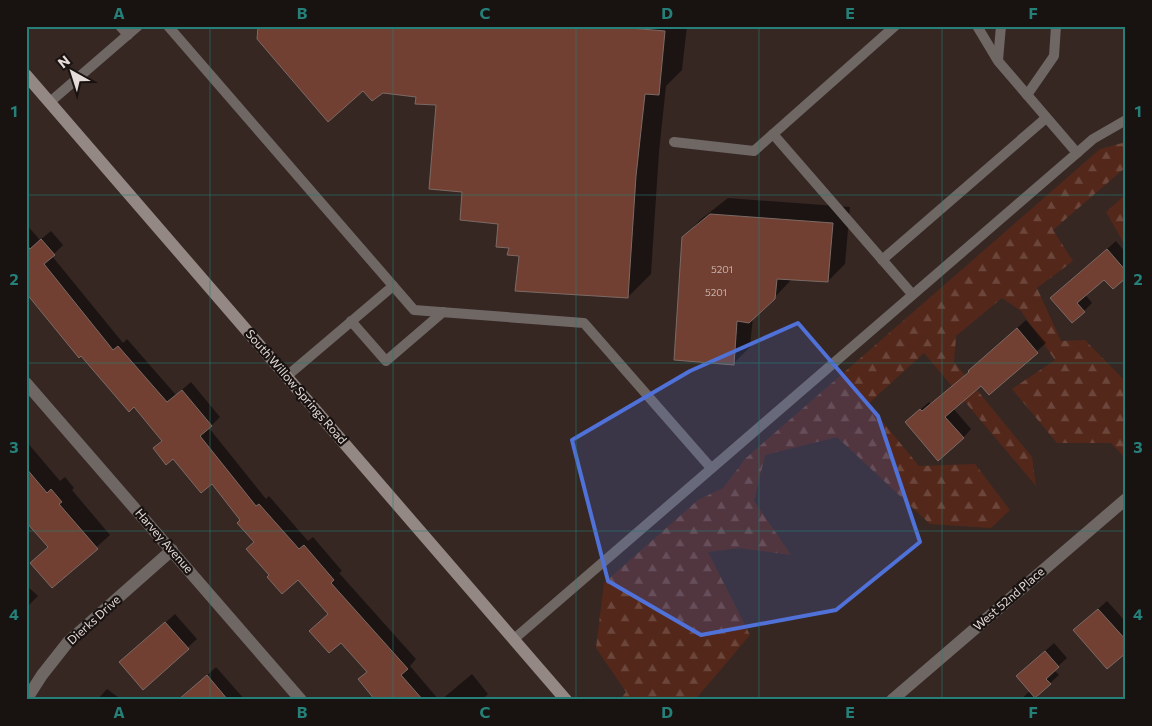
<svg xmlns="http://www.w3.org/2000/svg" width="1152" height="726" font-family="Commissioner,sans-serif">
	<defs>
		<pattern id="forest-firs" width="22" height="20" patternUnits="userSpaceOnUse" patternTransform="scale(1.25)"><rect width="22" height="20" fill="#53271a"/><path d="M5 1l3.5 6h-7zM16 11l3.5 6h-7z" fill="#6c463b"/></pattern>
	</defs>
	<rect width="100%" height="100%" fill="#362723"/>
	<g fill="url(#forest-firs)">
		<path d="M 1126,142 L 1126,167 L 1053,230 L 1073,261 L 1037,288 L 1061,341 L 1085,340 L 1126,382 L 1126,459 L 1111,443 L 1057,443 L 1012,389 L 1055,360 L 1021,311 L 1002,298 L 956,336 L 954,362 L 1032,457 L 1036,486 L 924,353 L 868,404 L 919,466 L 975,464 L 1010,510 L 991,528 L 930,524 L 837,437 L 765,455 L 754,501 L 791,555 L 739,548 L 708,552 L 750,635 L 695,700 L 620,700 L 626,692 L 596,648 L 604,583 L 698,500 L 723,488 L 746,458 L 1100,149 Z"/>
		<path d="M 1126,194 L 1126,247 L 1106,212 Z"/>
	</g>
	<g fill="#0007">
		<path d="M 260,26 L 687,26 L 682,70 L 666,86 L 659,152 L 651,274 L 628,297 L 520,255 L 510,247 L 500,223 L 463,191 L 437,104 L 418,96 L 363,89 Z"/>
		<path d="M 728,198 L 850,207 L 845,264 L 828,281 L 792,279 L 774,298 L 753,317 L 750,347 L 733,364 L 683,238 L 700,220 Z"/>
		<path d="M 26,224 L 40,240 L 51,231 L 63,245 L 52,256 L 123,343 L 127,339 L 176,395 L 191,382 L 220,417 L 209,428 L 266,499 L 269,496 L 308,541 L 313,537 L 342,571 L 339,573 L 416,659 L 410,666 L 439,700 L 377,700 L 368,672 L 329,614 L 298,578 L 271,575 L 242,520 L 212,483 L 173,457 L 154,449 L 163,440 L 134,406 L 26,291 Z"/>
		<path d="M 1116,241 L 1126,253 L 1126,276 L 1104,278 L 1085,294 L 1092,303 L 1084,311 L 1061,289 Z"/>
		<path d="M 1026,320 L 1046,343 L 989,394 L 981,384 L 953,408 L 971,429 L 963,438 L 915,414 L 929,402 L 931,404 L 970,371 Z"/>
		<path d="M 26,441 L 60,481 L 65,477 L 74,488 L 72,490 L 110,535 L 52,587 L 32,563 L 48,546 L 26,520 Z"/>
		<path d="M 26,585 L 38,596 L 26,608 Z"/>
		<path d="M 1107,601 L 1126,622 L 1126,652 L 1084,622 Z"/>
		<path d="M 175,614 L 197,639 L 143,688 L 130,654 Z"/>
		<path d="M 1054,643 L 1067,658 L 1054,670 L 1059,675 L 1037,695 L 1041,700 L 1020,700 L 1030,691 L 1026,668 Z"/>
		<path d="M 216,667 L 245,700 L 185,700 L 192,689 Z"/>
		<path d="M 472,674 L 488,694 L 482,700 L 441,700 Z"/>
		<path d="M 107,689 L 122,700 L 97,700 Z"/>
	</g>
	<g fill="#724032" stroke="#7c6a65">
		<path d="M 258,26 L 630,26 L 630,28 L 665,31 L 659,95 L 645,94 L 636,176 L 628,298 L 515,291 L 519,256 L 507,255 L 509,248 L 496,247 L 498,224 L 460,220 L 462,192 L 429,189 L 436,105 L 415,104 L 416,97 L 383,93 L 372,101 L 363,91 L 328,122 L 257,39 Z"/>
		<path d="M 710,214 L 833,223 L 828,282 L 777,279 L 775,299 L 749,323 L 737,321 L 734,365 L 674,360 L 682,237 Z"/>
		<path d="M 41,239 L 55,255 L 44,264 L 113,350 L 118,346 L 167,402 L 182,390 L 212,426 L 200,436 L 256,506 L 259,504 L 299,549 L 304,545 L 334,580 L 331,583 L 408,669 L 401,675 L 423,700 L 375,700 L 358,679 L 367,672 L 341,643 L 329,653 L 309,631 L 328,614 L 298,580 L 282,594 L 267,577 L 269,575 L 246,549 L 254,542 L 237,523 L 240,520 L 212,484 L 201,493 L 173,459 L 166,465 L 153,448 L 162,441 L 134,407 L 129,412 L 81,356 L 79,358 L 26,293 L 26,244 L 30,249 Z"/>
		<path d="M 1107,249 L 1126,271 L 1126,278 L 1113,289 L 1104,280 L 1077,303 L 1085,312 L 1072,323 L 1050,298 Z"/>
		<path d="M 1017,328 L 1038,353 L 989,395 L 981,386 L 945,417 L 964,438 L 938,461 L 905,422 L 920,409 L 922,411 L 969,372 L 968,371 Z"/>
		<path d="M 26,468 L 47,493 L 51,489 L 62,502 L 59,504 L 98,549 L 52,588 L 30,563 L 48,547 L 26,522 Z"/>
		<path d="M 1098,609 L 1126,640 L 1126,653 L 1107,669 L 1073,630 Z"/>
		<path d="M 165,622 L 189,649 L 143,690 L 119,662 Z"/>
		<path d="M 1045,651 L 1059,667 L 1046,679 L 1051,684 L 1035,698 L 1016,676 Z"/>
		<path d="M 207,675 L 228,700 L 178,700 Z"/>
	</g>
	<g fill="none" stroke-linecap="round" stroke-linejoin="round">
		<g stroke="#6e6764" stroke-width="10">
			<path d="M 120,26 L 128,35"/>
			<path d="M 168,26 L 414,310 L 584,323 L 711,468"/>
			<path d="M 977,26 L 998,61 L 1077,153"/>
			<path d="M 998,60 L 1001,26"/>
			<path d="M 1027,95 L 1054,56 L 1056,26"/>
			<path d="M 50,102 L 138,26"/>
			<path d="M 773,134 L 912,294"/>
			<path d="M 674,142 L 754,151 L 895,26"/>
			<path d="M 882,260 L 1046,118"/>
			<path d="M 351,321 L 386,361 L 443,312"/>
			<path d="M 287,376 L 393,286"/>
			<path d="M 514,639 L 1077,153 L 1093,139 L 1126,120"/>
		</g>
		<g stroke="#6e6764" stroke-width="12">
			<path d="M 26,383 L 301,700"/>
			<path d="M 26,700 L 42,675 L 68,642 L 172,550"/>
			<path d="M 892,700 L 1126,499"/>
		</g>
		<path stroke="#948884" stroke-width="12" d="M 26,75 L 566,700"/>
	</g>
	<path fill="#4f71d8" fill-opacity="0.2" stroke="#4f71d8" stroke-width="4" stroke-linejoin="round" d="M 798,323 L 878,416 L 920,542 L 836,610 L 701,635 L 608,581 L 572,440 L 690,371 Z"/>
	<path fill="none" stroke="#248079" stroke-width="1" stroke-opacity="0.55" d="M 210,26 L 210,700M 393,26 L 393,700M 576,26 L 576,700M 759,26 L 759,700M 942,26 L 942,700M 26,195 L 1126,195M 26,363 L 1126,363M 26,531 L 1126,531"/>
	<g text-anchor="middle" stroke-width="4.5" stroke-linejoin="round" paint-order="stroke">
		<g font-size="10" fill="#c8b4ae">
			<text x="722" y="273">5201</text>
			<text x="716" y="296">5201</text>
		</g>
		<g font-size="12" fill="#e5dbd8" stroke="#181210">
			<text transform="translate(296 387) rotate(49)" y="4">South Willow Springs Road</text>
			<text transform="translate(164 541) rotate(49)" y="4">Harvey Avenue</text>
			<text transform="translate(1009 599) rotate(-41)" y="4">West 52nd Place</text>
			<text transform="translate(94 620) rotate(-42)" y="4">Dierks Drive</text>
		</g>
	</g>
	<rect width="1152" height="726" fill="none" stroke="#181210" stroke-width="55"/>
	<g transform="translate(72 72) rotate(321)" stroke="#181210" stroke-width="4" paint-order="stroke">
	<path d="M0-4L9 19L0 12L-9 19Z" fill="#e5dbd8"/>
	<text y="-8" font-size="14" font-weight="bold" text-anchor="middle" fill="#e5dbd8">N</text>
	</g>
	<rect x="28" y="28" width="1096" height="670" fill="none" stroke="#248079" stroke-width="2"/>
	<g font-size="16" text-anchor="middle" font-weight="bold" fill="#248079">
		<text x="119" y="19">A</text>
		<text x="302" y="19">B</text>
		<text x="485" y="19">C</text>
		<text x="667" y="19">D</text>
		<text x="850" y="19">E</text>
		<text x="1033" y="19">F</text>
		<text x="14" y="117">1</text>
		<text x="1138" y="117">1</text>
		<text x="14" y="285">2</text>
		<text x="1138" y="285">2</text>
		<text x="14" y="453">3</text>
		<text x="1138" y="453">3</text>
		<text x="14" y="620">4</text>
		<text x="1138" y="620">4</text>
		<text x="119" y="718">A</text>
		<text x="302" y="718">B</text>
		<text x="485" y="718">C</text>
		<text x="667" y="718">D</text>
		<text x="850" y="718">E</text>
		<text x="1033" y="718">F</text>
	</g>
</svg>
